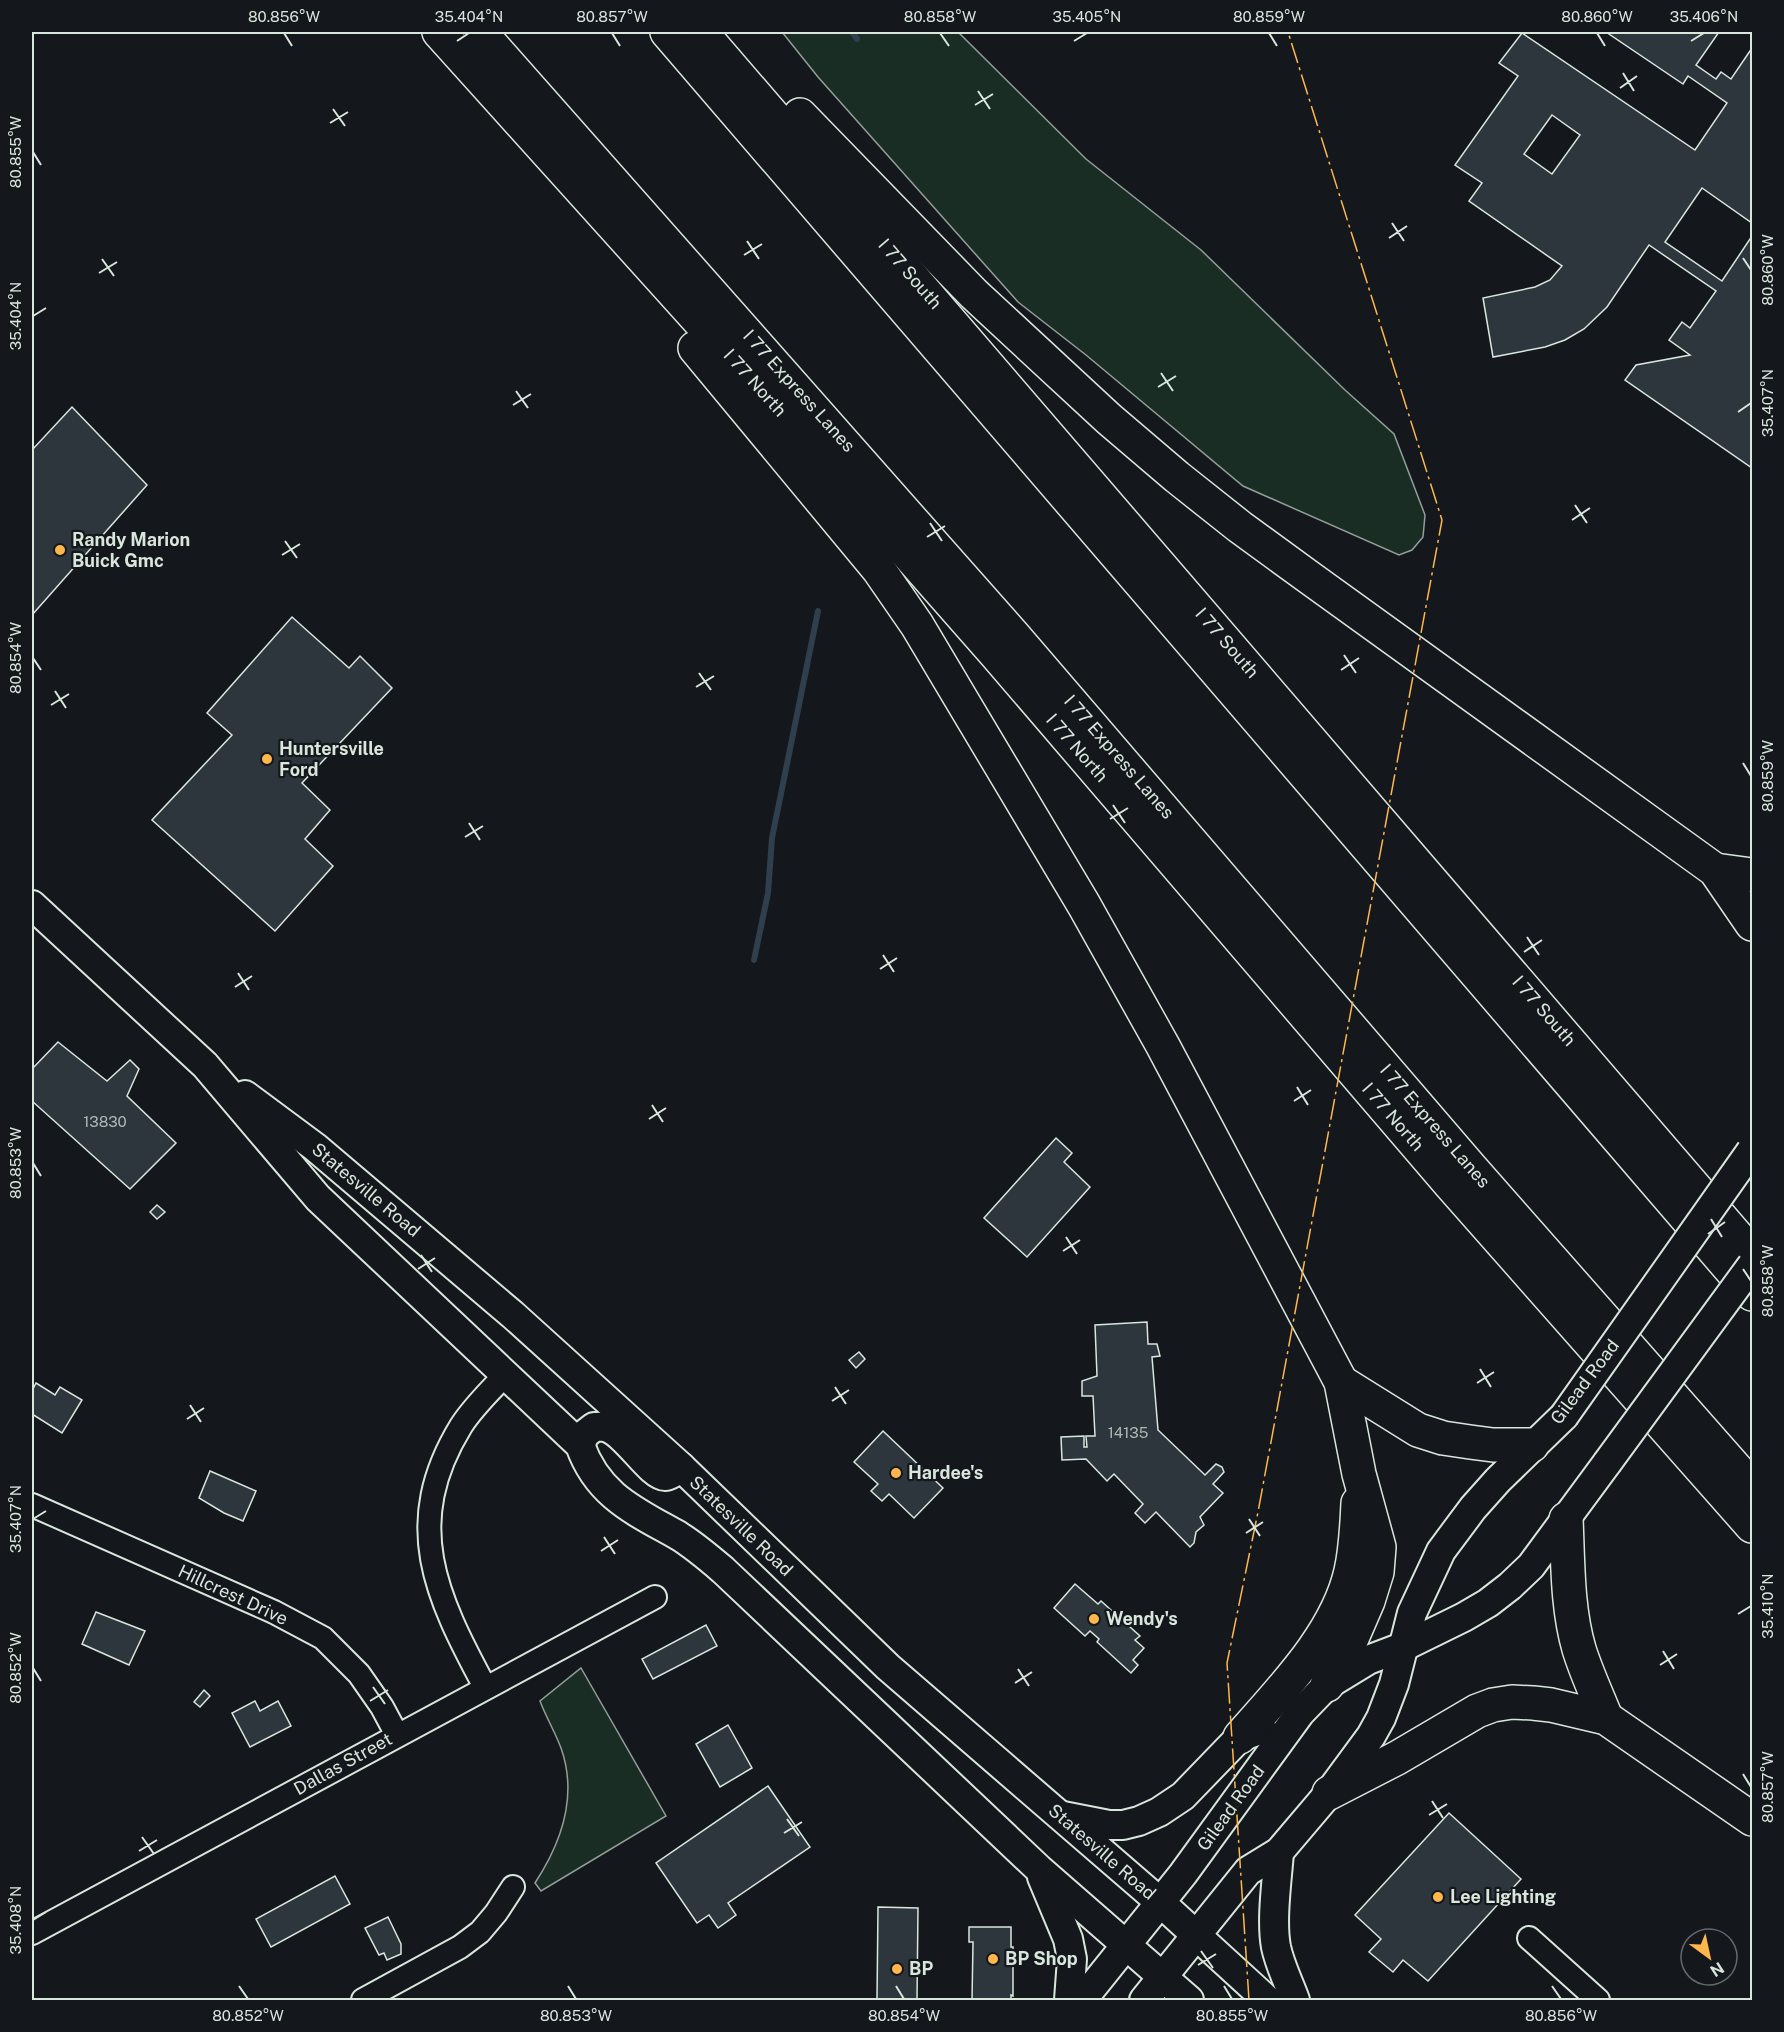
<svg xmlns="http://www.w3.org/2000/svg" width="1784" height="2032" font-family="'Public Sans',sans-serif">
	<rect width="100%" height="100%" fill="#14181c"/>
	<g fill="#1a2d24" stroke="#939e99" stroke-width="1.5">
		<path d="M 782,32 L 958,32 L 1086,159 L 1201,250 L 1345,390 L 1394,434 L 1425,515 L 1423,537 L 1412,550 L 1399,555 L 1243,486 L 1086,355 L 1018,302 L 818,77 Z"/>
		<path d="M 581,1668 L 666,1816 L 541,1891 L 535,1883 C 562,1842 578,1796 561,1748 C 555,1732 546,1717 540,1701 Z"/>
	</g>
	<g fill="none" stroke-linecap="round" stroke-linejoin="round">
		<g stroke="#2f3f4d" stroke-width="6">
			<path d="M 852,32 L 857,39"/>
			<path d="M 754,960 L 768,893 L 772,838 L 818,611"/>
		</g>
	</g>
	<g fill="#2c363c" stroke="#d8e6dc" stroke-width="1.5" fill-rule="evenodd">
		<path d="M 1606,32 L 1719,32 L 1696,65 L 1716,79 L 1721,72 L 1731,79 L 1752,48 L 1752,223 L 1702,188 L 1665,242 L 1722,281 L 1752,236 L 1752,468 L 1625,380 L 1636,365 L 1690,355 L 1669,340 L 1682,322 L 1690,328 L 1716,291 L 1649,245 L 1607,307 L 1584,329 L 1565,340 L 1545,347 L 1493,357 L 1483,298 L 1535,287 L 1550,280 L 1562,266 L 1469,201 L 1482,183 L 1455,165 L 1518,76 L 1499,63 L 1522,33 L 1695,150 L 1727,103 L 1688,76 L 1683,84 ZM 1552,115 L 1580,135 L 1552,174 L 1524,154 Z"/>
		<path d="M 72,407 L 147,485 L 32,615 L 32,450 Z"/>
		<path d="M 292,617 L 349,668 L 360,656 L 392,688 L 302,783 L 330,810 L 305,839 L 333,866 L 275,931 L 152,820 L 232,735 L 207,713 Z"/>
		<path d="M 58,1042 L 107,1081 L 130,1060 L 139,1069 L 127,1096 L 176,1143 L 130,1189 L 32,1101 L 32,1069 Z"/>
		<path d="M 1056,1138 L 1072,1153 L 1064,1162 L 1090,1187 L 1027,1257 L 984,1218 Z"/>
		<path d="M 157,1205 L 165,1212 L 157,1219 L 150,1212 Z"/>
		<path d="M 1147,1322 L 1148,1344 L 1157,1344 L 1160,1356 L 1152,1357 L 1158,1430 L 1205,1475 L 1216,1464 L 1222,1467 L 1224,1472 L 1213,1484 L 1223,1493 L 1200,1517 L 1204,1525 L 1196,1532 L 1194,1543 L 1190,1547 L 1156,1512 L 1145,1523 L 1135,1513 L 1143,1504 L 1114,1474 L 1107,1481 L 1086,1459 L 1062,1460 L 1061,1437 L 1084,1436 L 1084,1447 L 1087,1447 L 1086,1436 L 1095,1436 L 1093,1396 L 1082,1396 L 1082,1381 L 1097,1376 L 1095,1325 Z"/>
		<path d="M 859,1352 L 865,1359 L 856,1368 L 849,1360 Z"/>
		<path d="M 36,1383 L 55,1395 L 60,1387 L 82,1400 L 62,1433 L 32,1414 L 32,1391 Z"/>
		<path d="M 883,1431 L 943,1488 L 914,1518 L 889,1494 L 882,1501 L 871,1491 L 878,1484 L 854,1462 Z"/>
		<path d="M 210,1471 L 256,1491 L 243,1521 L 224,1513 L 199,1498 Z"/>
		<path d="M 1075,1584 L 1098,1604 L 1101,1601 L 1140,1636 L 1135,1640 L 1144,1648 L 1133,1660 L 1138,1665 L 1131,1673 L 1097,1642 L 1099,1639 L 1090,1631 L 1085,1636 L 1054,1608 Z"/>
		<path d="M 96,1612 L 145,1631 L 129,1665 L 82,1644 Z"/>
		<path d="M 706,1625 L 717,1646 L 653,1679 L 642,1659 Z"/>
		<path d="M 204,1690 L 210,1696 L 200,1707 L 194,1702 Z"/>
		<path d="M 255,1701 L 260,1711 L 278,1701 L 291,1726 L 250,1747 L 232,1713 Z"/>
		<path d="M 728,1725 L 752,1768 L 720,1787 L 696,1744 Z"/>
		<path d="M 768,1786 L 810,1847 L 728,1903 L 736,1915 L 718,1928 L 709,1915 L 697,1923 L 656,1863 Z"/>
		<path d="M 1449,1813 L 1521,1879 L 1428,1981 L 1403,1960 L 1393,1972 L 1369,1952 L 1381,1939 L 1355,1915 Z"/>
		<path d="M 335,1876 L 350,1904 L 271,1947 L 256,1919 Z"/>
		<path d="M 878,1907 L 918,1908 L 917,2000 L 877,2000 Z"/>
		<path d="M 388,1917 L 401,1944 L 401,1954 L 387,1960 L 384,1953 L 379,1955 L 365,1928 Z"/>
		<path d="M 969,1927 L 1011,1927 L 1011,1947 L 1013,1947 L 1013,1996 L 1011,1995 L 1011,2000 L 972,2000 L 973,1942 L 969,1942 Z"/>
	</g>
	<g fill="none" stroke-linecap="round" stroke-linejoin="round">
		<g stroke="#d8e6dc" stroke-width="26">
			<g id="minor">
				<path d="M 32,1505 L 274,1612 L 323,1638 L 359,1674 L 382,1707 L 397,1735"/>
				<path d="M 485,1687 C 436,1596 401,1524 461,1426 C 473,1407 491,1390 506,1374"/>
				<path d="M 32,1933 L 655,1597"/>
				<path d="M 1529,1938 L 1598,2000"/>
				<path d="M 363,2000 L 460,1947 L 480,1932 L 496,1913 L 513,1887"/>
			</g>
		</g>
		<g stroke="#d8e6dc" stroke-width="32">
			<g id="major">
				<path d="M 32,905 L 205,1065 L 318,1198 L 580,1445 C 598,1496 635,1511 679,1536 C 695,1546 709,1558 723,1570 L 1039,1869 L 1189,2000"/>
				<path d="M 245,1095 L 315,1147 L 513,1315 L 681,1467 L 888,1667 L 1161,1903 L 1267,2000"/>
				<path d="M 580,1445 L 585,1434 L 594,1427 C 598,1427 604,1426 608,1428 C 626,1434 651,1476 665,1476 C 670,1476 677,1470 681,1467"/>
				<path d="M 1063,1816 L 1109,1825 L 1123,1825 L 1139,1821 L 1159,1812 L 1183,1796 L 1240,1737 L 1262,1729"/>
				<path d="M 1279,1852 C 1277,1880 1271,1920 1276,1947 C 1280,1966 1289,1983 1295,2000"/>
				<path d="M 1042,1877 L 1068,1939 L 1072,1959 L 1069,2000"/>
				<path d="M 1082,2000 L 1183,1874 L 1300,1713 L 1327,1685 L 1368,1660 L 1405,1646 L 1464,1617 L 1488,1603 L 1510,1586 L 1531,1566 L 1607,1463"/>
				<path d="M 1144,2000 L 1248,1871 L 1279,1852 L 1329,1793 L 1371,1736 L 1381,1718 L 1394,1684 L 1412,1613 L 1441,1551 L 1473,1508 L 1498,1480 L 1564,1416"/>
			</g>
		</g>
		<g stroke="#d8e6dc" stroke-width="36">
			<g id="highway">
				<path d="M 439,32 L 849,487 L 995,653 L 1451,1185 L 1752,1526"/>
				<path d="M 480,32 L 1014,636 L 1471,1168 L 1752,1487"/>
				<path d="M 667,32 L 1752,1294"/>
				<path d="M 701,32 L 1752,1254"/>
				<path d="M 800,115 L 974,294 L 1109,419 L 1177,477 L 1240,527 L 1310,578 L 1715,870 L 1752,924"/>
				<path d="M 695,348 L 879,570 L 917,625 L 1084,905 L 1163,1046 L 1341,1382 L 1359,1474 L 1379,1547 L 1377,1572 L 1368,1601 L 1352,1638 L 1327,1685"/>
				<path d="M 1715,870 L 1752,875"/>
				<path d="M 1341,1382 L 1418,1430 L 1443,1438 L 1470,1442 L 1493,1445 L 1532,1445"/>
				<path d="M 1566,1519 C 1568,1562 1567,1608 1579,1649 C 1586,1672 1597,1695 1606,1718"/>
				<path d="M 1240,1737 C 1281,1690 1337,1634 1351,1571 C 1356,1549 1357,1526 1358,1503"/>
				<path d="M 1329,1793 L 1397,1758 L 1477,1711 L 1493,1705 L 1512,1702 L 1533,1703 L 1551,1705 L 1606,1718 L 1752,1819"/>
			</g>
		</g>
		<use href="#minor" stroke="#14181c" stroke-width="22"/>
		<use href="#major" stroke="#14181c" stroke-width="28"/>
		<use href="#highway" stroke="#14181c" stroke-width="33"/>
		<g stroke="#d8e6dc" stroke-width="32" stroke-linecap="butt">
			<g id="major-bridge">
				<path d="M 1564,1416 L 1751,1151"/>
				<path d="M 1607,1463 L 1752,1265"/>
			</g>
		</g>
		<use href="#major-bridge" stroke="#14181c" stroke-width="28"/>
		<path stroke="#ffb74d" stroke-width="1.5" stroke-dasharray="21 4.5 3 4.5" stroke-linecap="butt" d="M 1249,2000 L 1227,1663 L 1258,1512 L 1442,520 L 1288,32"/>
	</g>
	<path fill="none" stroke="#d8e6dc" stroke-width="2" d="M 284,33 L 292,46M 612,33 L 620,46M 940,33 L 949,46M 1269,33 L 1277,46M 1597,33 L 1605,46M 457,41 L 469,33M 1074,41 L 1087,33M 1691,41 L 1704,33M 1623,73 L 1634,91M 1620,88 L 1637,76M 978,91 L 990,109M 975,105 L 993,94M 333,109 L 345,126M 330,123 L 348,112M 33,152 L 41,165M 1392,223 L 1404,241M 1389,238 L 1407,226M 747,241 L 759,259M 744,255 L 762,244M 1743,258 L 1751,270M 102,259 L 114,276M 99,273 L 117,262M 33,316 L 46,308M 1161,373 L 1173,391M 1158,387 L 1176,376M 516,391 L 528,408M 513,405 L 531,394M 1738,412 L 1751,403M 1575,505 L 1587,523M 1572,520 L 1590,508M 930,523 L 942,541M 927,537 L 945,526M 285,541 L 297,558M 282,555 L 300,544M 1344,655 L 1356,673M 33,658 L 41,670M 1341,670 L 1359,658M 699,673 L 711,690M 696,687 L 714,676M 55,691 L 66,708M 51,705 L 69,694M 1743,763 L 1751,776M 1113,805 L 1125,823M 1110,819 L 1128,808M 469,823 L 480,840M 465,837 L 483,826M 1527,937 L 1539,955M 1524,952 L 1542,940M 883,955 L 894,972M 880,969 L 897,958M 238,973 L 249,990M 235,987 L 252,976M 1297,1087 L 1308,1105M 1294,1101 L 1311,1090M 652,1105 L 663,1122M 649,1119 L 666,1108M 33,1163 L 41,1176M 1711,1219 L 1722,1237M 1708,1234 L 1725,1222M 1066,1237 L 1077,1254M 1063,1251 L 1080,1240M 421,1255 L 432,1272M 418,1269 L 435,1258M 1743,1269 L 1751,1281M 1480,1369 L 1491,1387M 1477,1383 L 1494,1372M 835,1387 L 846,1404M 832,1401 L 849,1390M 190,1405 L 201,1422M 187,1419 L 204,1408M 33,1519 L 46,1511M 1249,1519 L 1260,1536M 1246,1533 L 1263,1522M 604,1537 L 615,1554M 601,1551 L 618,1540M 1738,1614 L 1751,1606M 1663,1651 L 1674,1669M 1660,1665 L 1677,1654M 33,1668 L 41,1681M 1018,1669 L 1029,1686M 1015,1683 L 1032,1672M 373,1687 L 385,1704M 370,1701 L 388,1690M 1743,1774 L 1751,1787M 1432,1801 L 1443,1818M 1429,1815 L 1447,1804M 787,1819 L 799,1836M 784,1833 L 802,1822M 142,1837 L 154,1854M 139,1851 L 157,1840M 33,1920 L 46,1912M 1201,1951 L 1213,1968M 1198,1965 L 1216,1954M 239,1986 L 248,1999M 568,1986 L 576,1999M 896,1986 L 904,1999M 1224,1986 L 1232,1999M 1552,1986 L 1561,1999"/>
	<g fill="#ffb74d" stroke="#14181c" stroke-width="2">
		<circle cx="60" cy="550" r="6"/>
		<circle cx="267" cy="759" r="6"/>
		<circle cx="896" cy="1473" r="6"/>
		<circle cx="1094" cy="1619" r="6"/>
		<circle cx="1438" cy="1897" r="6"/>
		<circle cx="993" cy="1959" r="6"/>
		<circle cx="897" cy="1969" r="6"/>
	</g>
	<g text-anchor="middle" stroke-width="4.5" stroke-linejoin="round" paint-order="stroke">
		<g font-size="15" fill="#adbab4">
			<text x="105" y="1127">13830</text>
			<text x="1128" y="1438">14135</text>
		</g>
		<g font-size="18" fill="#d8e6dc" stroke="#14181c">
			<text transform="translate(910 274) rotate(49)" y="6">I 77 South</text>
			<text transform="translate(755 383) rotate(48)" y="6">I 77 North</text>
			<text transform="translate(799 391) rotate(48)" y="6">I 77 Express Lanes</text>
			<text transform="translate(1227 643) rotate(49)" y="6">I 77 South</text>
			<text transform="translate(1077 748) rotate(49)" y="6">I 77 North</text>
			<text transform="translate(1119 757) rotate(49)" y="6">I 77 Express Lanes</text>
			<text transform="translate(1544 1011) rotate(49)" y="6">I 77 South</text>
			<text transform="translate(1393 1117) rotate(49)" y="6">I 77 North</text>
			<text transform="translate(1435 1126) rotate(49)" y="6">I 77 Express Lanes</text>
			<text transform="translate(366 1190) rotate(40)" y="6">Statesville Road</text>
			<text transform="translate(1585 1382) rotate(-53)" y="6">Gilead Road</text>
			<text transform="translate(741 1526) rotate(44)" y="6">Statesville Road</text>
			<text transform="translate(233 1595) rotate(25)" y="6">Hillcrest Drive</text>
			<text transform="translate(343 1764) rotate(-29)" y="6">Dallas Street</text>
			<text transform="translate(1231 1808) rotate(-54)" y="6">Gilead Road</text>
			<text transform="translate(1102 1852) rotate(41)" y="6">Statesville Road</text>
		</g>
		<g font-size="18" font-weight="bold" fill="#d8e6dc" stroke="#14181c" text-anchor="start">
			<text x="72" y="546">Randy Marion<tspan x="72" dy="21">Buick Gmc</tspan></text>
			<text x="279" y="755">Huntersville<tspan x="279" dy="21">Ford</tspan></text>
			<text x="908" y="1479">Hardee's</text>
			<text x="1106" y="1625">Wendy's</text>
			<text x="1450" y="1903">Lee Lighting</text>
			<text x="1005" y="1965">BP Shop</text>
			<text x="909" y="1975">BP</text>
		</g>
	</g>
	<rect width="1784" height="2032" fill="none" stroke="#14181c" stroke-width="66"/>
	<g transform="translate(1709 1957) rotate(147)"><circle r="28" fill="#14181c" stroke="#626a69" stroke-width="1.5"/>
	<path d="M0-4.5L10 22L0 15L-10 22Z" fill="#ffb74d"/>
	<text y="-9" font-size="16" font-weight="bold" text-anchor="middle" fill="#d8e6dc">N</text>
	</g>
	<rect x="33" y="33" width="1718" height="1966" fill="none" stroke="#d8e6dc" stroke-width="2"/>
	<g font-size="15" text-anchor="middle" fill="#d8e6dc">
		<text x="284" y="22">80.856°W</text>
		<text x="469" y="22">35.404°N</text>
		<text x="612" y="22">80.857°W</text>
		<text x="940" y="22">80.858°W</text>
		<text x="1087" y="22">35.405°N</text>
		<text x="1269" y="22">80.859°W</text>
		<text x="1597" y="22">80.860°W</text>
		<text x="1704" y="22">35.406°N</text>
		<text transform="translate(16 152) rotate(-90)" y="5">80.855°W</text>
		<text transform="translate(1768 270) rotate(-90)" y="5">80.860°W</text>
		<text transform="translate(16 316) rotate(-90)" y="5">35.404°N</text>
		<text transform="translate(1768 403) rotate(-90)" y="5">35.407°N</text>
		<text transform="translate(16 658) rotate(-90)" y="5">80.854°W</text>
		<text transform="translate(1768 776) rotate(-90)" y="5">80.859°W</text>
		<text transform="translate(16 1163) rotate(-90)" y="5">80.853°W</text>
		<text transform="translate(1768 1281) rotate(-90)" y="5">80.858°W</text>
		<text transform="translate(16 1519) rotate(-90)" y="5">35.407°N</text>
		<text transform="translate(1768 1606) rotate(-90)" y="5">35.410°N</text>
		<text transform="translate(16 1668) rotate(-90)" y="5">80.852°W</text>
		<text transform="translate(1768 1787) rotate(-90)" y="5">80.857°W</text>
		<text transform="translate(16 1920) rotate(-90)" y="5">35.408°N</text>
		<text x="248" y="2021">80.852°W</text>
		<text x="576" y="2021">80.853°W</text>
		<text x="904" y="2021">80.854°W</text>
		<text x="1232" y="2021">80.855°W</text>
		<text x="1561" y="2021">80.856°W</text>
	</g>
</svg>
